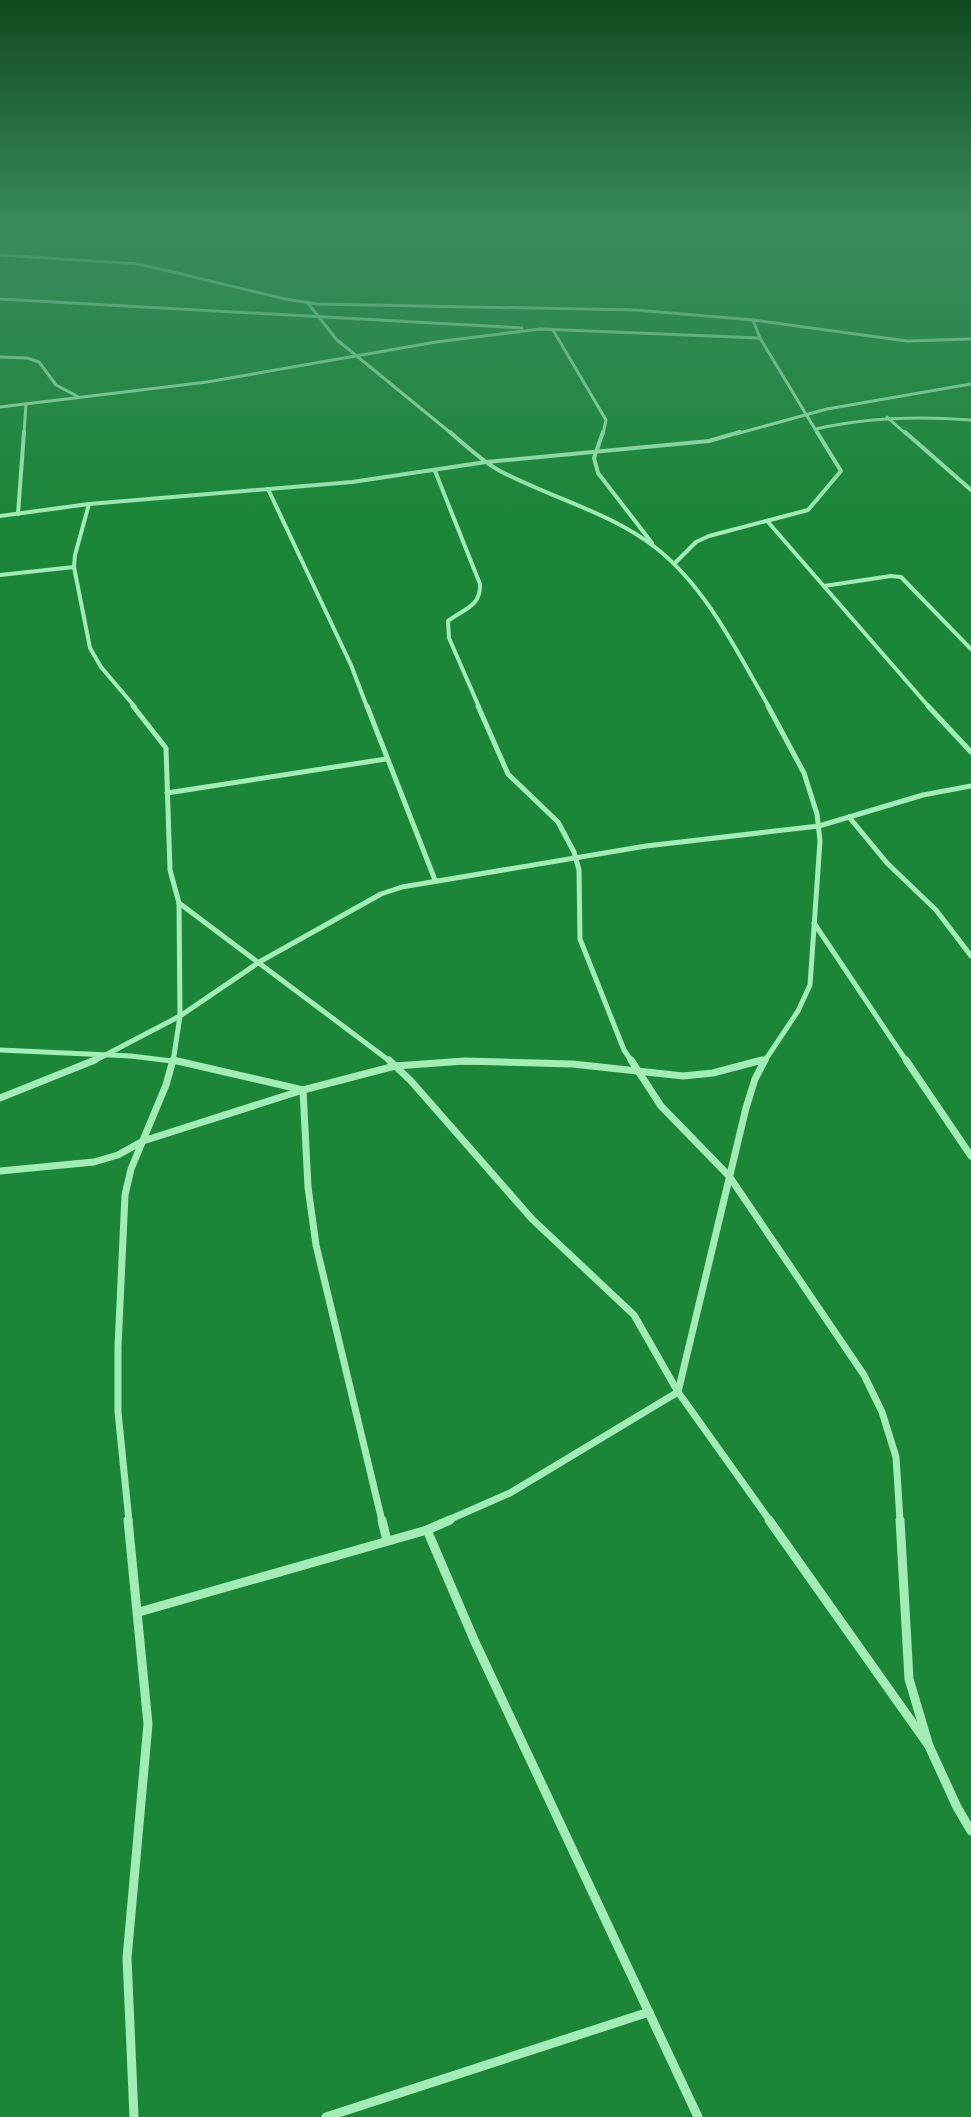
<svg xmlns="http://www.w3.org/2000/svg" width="971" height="2117" font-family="'Source Sans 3',sans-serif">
	<rect width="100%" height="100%" fill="#1b8637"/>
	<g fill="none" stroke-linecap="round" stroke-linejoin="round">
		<g stroke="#a3ecb5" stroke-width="3">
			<path d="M 0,255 L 139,264 L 285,299 L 317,304 L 636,310 L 753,320 L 907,341 L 971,339"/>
			<path d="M 0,299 L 522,328"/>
			<path d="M 307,302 L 336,339 L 452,434"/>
			<path d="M 753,320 L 760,338 L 818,434"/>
			<path d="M 553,330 L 606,420 L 603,434"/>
			<path d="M 0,357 L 27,358 L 39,362 L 56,385 L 77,396"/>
			<path d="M 0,407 L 207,382 L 436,342 L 540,329 L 760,338"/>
			<path d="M 887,417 L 906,434"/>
			<path d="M 816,429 C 868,417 918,416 971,420"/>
			<path d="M 24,434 L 26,404"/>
			<path d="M 736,434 L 827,409 L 971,384"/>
		</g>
		<g stroke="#a3ecb5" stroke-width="4">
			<path d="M 450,432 C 466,446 482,461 500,471 C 551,498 610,512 656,548 C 707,588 737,652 769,707"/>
			<path d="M 603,432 L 594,458 L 598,473 L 652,543"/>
			<path d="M 905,432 L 971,490"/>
			<path d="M 435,471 L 480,584 C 481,607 463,609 448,621 L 449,638 L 479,707"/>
			<path d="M 268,489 L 351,665 L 367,707"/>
			<path d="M 89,504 L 75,555 L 74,567 L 90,648 L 101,667 L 135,707"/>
			<path d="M 18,514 L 24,432"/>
			<path d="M 0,516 L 89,504 L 352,482 L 486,462 L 709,441 L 740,432"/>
			<path d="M 768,522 L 929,707"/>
			<path d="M 675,563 L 696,542 L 709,536 L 808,510 L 841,471 L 817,432"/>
			<path d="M 0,575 L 74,567"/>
			<path d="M 824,586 L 891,576 L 901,577 L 971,649"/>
		</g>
		<g stroke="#a3ecb5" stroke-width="5">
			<path d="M 133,706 L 166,748 L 170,870 L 179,903 L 391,1062"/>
			<path d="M 367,706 L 435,880"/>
			<path d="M 478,706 L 508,774 L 558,822 L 574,852 L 579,870 L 580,939 L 624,1050 L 632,1062"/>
			<path d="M 928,706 L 971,752"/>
			<path d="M 167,793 L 386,759"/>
			<path d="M 849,817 L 887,863 L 936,910 L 971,956"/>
			<path d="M 814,923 L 907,1062"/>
			<path d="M 0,1050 L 131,1056 L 180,1062"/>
			<path d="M 92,1062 L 180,1016 L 261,961 L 381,894 L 402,887 L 646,846 L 819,826 L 923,795 L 971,786"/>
			<path d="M 173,1062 L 180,1016 L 179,903"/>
			<path d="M 458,1062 L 484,1062"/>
			<path d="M 756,1062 L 766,1059"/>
			<path d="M 764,1062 L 798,1011 L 810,985 L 820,841 L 817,814 L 804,773 L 768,706"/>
		</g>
		<g stroke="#a3ecb5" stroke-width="7">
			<path d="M 173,1060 L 303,1090 L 308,1187 L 316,1245 L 382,1521"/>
			<path d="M 389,1060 L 411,1081 L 532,1219 L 634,1315 L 678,1392 L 770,1521"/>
			<path d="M 631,1060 L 661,1106 L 729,1176 L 864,1375 L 882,1412 L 896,1457 L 900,1521"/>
			<path d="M 906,1060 L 971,1156"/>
			<path d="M 0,1098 L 95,1060"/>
			<path d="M 0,1171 L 94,1162 L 118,1155 L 143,1141 L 303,1090 L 395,1066 L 465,1061 L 573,1064 L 683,1076 L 713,1073 L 762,1060"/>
			<path d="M 129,1521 L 118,1412 L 118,1347 L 125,1195 L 131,1169 L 166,1085 L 173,1060"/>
			<path d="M 446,1521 L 510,1493 L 678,1392 L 746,1108 L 755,1079 L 765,1060"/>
		</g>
		<g stroke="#a3ecb5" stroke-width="9">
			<path d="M 128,1520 L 148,1724 L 127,1958 L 134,2117"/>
			<path d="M 382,1520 L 387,1541"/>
			<path d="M 769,1520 L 929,1746"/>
			<path d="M 900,1520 L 909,1679 L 929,1746 L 957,1807 L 971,1831"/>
			<path d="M 427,1530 L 475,1642 L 698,2117"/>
			<path d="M 139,1612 L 427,1530 L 450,1520"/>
			<path d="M 326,2117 L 649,2012"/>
		</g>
	</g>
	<linearGradient id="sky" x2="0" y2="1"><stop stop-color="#0f4a1e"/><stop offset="0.43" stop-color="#398a5e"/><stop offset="1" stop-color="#398a5e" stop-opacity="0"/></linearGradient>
	<rect width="971" height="519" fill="url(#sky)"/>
</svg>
